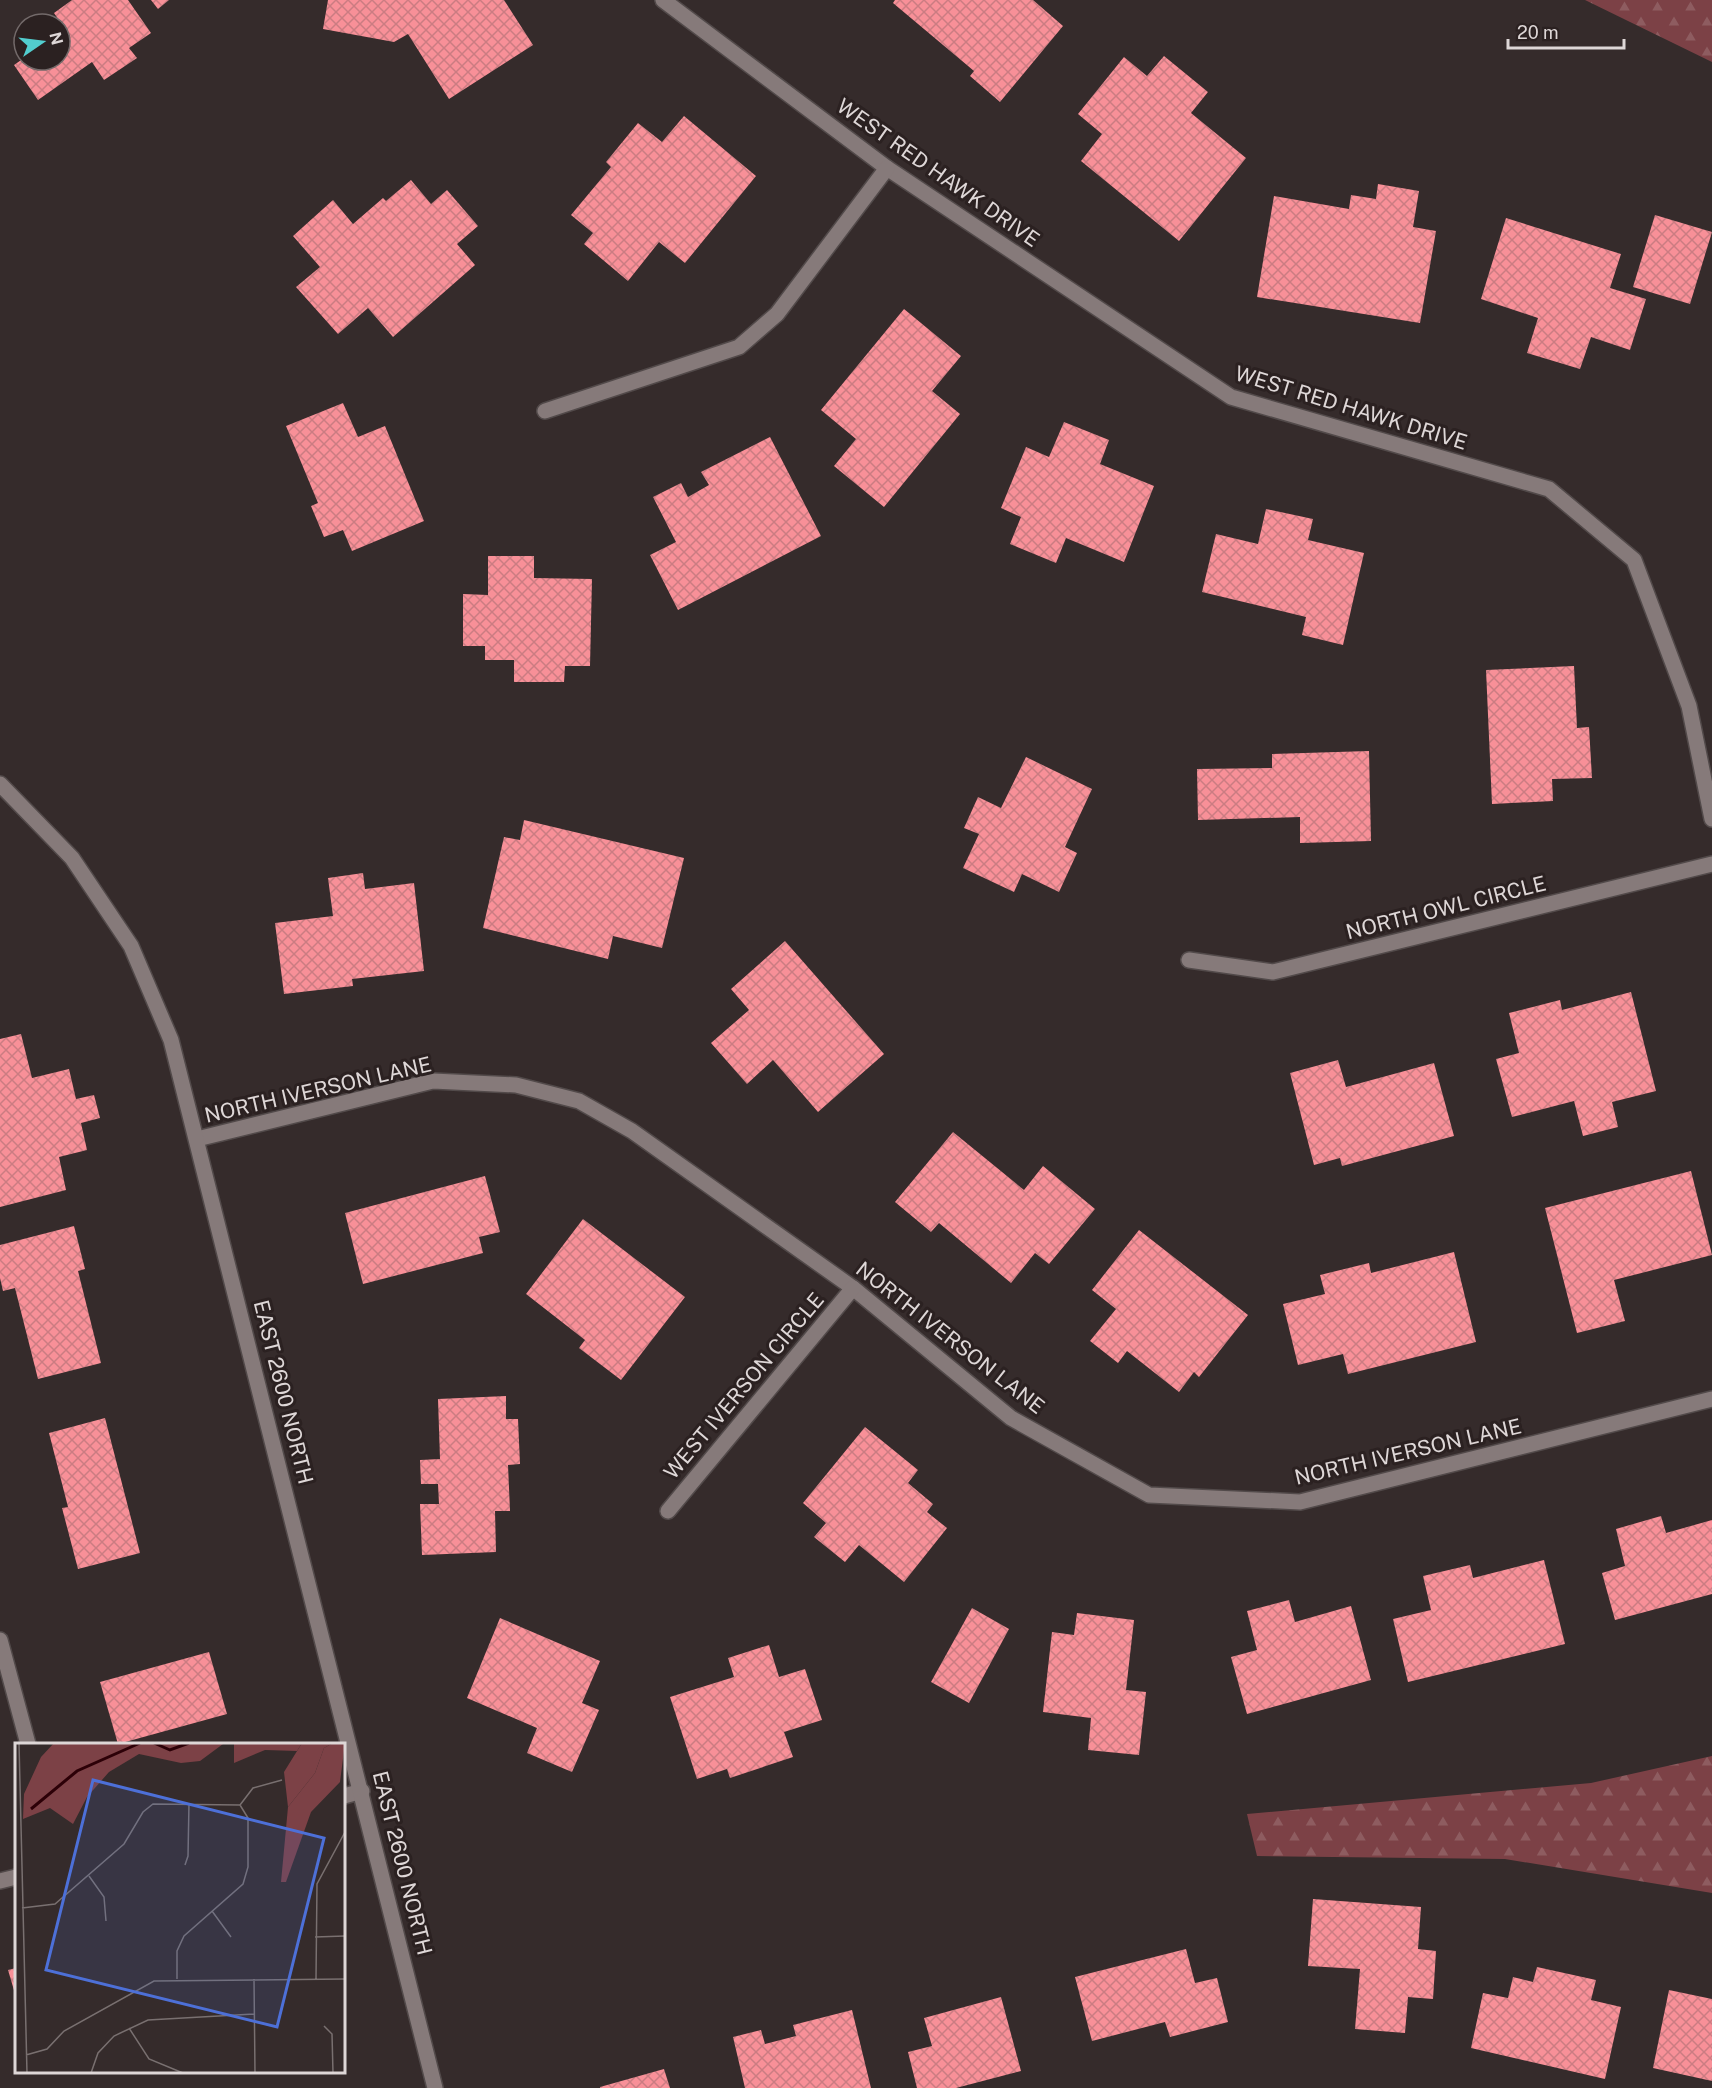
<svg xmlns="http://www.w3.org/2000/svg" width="1712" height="2088" font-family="'Public Sans',sans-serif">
	<defs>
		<pattern id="forest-firs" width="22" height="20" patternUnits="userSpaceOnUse" patternTransform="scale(1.5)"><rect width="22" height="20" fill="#7c4146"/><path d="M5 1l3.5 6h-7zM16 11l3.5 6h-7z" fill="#8e5c60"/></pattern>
		<pattern id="building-cross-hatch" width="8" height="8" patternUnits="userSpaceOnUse" patternTransform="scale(1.5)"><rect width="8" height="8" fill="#f89098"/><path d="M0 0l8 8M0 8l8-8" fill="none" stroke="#cb7c82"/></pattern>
	</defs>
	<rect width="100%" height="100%" fill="#352b2b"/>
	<g fill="url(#forest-firs)">
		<path d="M 1585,0 L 1712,0 L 1712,62 Z"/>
		<path d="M 1712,1756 L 1712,1893 L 1505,1859 L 1257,1856 L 1247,1814 L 1591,1783 Z"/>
	</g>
	<g fill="url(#building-cross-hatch)">
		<path d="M 72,0 L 128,0 L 151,33 L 129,48 L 137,58 L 104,80 L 92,62 L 38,100 L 14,65 L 24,58 L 24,60 L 60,60 L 60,32 L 65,29 L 54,13 Z"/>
		<path d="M 151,0 L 169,0 L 158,9 Z"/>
		<path d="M 328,0 L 504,0 L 533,45 L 449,99 L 408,34 L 394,42 L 323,29 Z"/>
		<path d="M 895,0 L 1033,0 L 1063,26 L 1000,102 L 970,76 L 974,71 L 893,3 Z"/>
		<path d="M 1164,56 L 1208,92 L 1191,113 L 1246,158 L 1179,241 L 1081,161 L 1102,134 L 1078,114 L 1124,57 L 1147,76 Z"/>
		<path d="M 684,116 L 756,176 L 685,263 L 659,242 L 628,281 L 584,244 L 593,233 L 571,215 L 611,167 L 606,162 L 638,123 L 662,142 Z"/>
		<path d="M 411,180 L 431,204 L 447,190 L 478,226 L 457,244 L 475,265 L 393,337 L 368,308 L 338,334 L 296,287 L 320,267 L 293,236 L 333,200 L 353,224 L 383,198 L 386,201 Z"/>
		<path d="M 1378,184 L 1419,191 L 1413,227 L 1436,231 L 1420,323 L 1257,297 L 1274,196 L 1349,209 L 1351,195 L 1376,199 Z"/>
		<path d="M 1655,215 L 1712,232 L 1690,304 L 1633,287 Z"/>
		<path d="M 1506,218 L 1621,254 L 1610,288 L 1646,299 L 1630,350 L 1591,337 L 1580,369 L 1527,353 L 1538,318 L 1481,299 Z"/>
		<path d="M 904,309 L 961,356 L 932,391 L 960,414 L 884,507 L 834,466 L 856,439 L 821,410 Z"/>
		<path d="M 343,403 L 358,437 L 385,426 L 424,521 L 352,551 L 343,530 L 324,537 L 311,506 L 318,503 L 286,426 Z"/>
		<path d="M 1064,422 L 1109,440 L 1100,464 L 1154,486 L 1124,562 L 1066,538 L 1056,563 L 1010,544 L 1021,517 L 1001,508 L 1026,447 L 1049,457 Z"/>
		<path d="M 770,437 L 821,536 L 678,610 L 650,555 L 676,542 L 653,497 L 681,483 L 688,497 L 709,485 L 701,472 Z"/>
		<path d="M 1266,509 L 1313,519 L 1308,540 L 1364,553 L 1343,645 L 1302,635 L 1306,617 L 1202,592 L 1216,534 L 1258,544 Z"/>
		<path d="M 488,556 L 534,556 L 534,578 L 592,579 L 590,666 L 565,666 L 564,682 L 514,682 L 514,660 L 485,660 L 485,646 L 463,646 L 463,594 L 488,595 Z"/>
		<path d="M 1574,666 L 1577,728 L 1589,727 L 1592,778 L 1552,779 L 1553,801 L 1492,804 L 1486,670 Z"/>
		<path d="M 1369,751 L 1371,841 L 1300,843 L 1300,817 L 1198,820 L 1197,769 L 1272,768 L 1272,754 Z"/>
		<path d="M 1026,757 L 1092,789 L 1065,847 L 1077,853 L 1059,892 L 1022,874 L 1014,892 L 963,868 L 979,834 L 964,828 L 978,797 L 1001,808 Z"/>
		<path d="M 524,820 L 684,858 L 662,948 L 613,936 L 608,959 L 483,928 L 504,837 L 520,840 Z"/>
		<path d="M 363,873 L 365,889 L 414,883 L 424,971 L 352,979 L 353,986 L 284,994 L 275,923 L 333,916 L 328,878 Z"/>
		<path d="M 785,941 L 884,1054 L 818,1112 L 773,1060 L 747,1084 L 711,1043 L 749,1010 L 731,989 Z"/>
		<path d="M 1631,992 L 1656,1091 L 1612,1102 L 1618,1127 L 1583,1136 L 1574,1101 L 1512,1117 L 1496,1059 L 1519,1053 L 1509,1013 L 1560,1000 L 1562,1010 Z"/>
		<path d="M 21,1034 L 32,1078 L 69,1069 L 76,1099 L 94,1095 L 100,1118 L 81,1123 L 87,1150 L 59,1157 L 66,1190 L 0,1207 L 0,1039 Z"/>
		<path d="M 1338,1060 L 1346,1087 L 1434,1063 L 1454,1136 L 1342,1166 L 1340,1158 L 1314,1165 L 1290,1073 Z"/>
		<path d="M 953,1132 L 1024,1190 L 1043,1166 L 1095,1209 L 1049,1264 L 1035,1253 L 1011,1283 L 939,1223 L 931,1232 L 895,1202 Z"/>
		<path d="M 1691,1171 L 1712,1255 L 1614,1280 L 1625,1321 L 1577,1333 L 1545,1208 Z"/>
		<path d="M 485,1176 L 500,1232 L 479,1237 L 483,1253 L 363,1284 L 345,1213 Z"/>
		<path d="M 583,1219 L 685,1297 L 621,1380 L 579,1348 L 585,1340 L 526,1294 Z"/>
		<path d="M 74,1226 L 85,1269 L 78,1271 L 101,1363 L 38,1379 L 15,1288 L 3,1291 L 0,1278 L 0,1245 Z"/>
		<path d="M 1139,1230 L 1248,1315 L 1199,1377 L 1194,1372 L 1179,1392 L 1127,1351 L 1118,1363 L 1090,1341 L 1116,1309 L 1092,1290 Z"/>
		<path d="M 1454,1252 L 1476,1342 L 1348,1374 L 1343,1354 L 1298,1365 L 1283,1304 L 1325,1294 L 1320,1275 L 1369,1263 L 1371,1273 Z"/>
		<path d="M 506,1396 L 506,1419 L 518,1419 L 520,1464 L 508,1465 L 510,1511 L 495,1511 L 496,1552 L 422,1555 L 420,1504 L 439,1504 L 438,1484 L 421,1484 L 420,1460 L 440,1459 L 438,1399 Z"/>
		<path d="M 105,1418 L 140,1553 L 78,1569 L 62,1508 L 68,1507 L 49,1433 Z"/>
		<path d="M 865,1427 L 918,1470 L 908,1483 L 933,1504 L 927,1512 L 947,1528 L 904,1582 L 859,1545 L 845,1562 L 814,1537 L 826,1523 L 803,1503 Z"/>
		<path d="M 1661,1516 L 1666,1533 L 1712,1520 L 1712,1594 L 1615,1620 L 1602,1573 L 1625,1566 L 1616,1529 Z"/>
		<path d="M 1544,1560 L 1565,1644 L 1408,1682 L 1393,1619 L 1431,1610 L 1423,1576 L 1470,1565 L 1473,1578 Z"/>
		<path d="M 1289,1600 L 1295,1622 L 1351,1606 L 1371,1680 L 1247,1714 L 1231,1657 L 1257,1650 L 1247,1611 Z"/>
		<path d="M 972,1608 L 1009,1629 L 969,1703 L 931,1682 Z"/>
		<path d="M 1077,1613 L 1134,1620 L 1126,1690 L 1146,1692 L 1139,1755 L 1088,1750 L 1091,1718 L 1043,1712 L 1052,1632 L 1074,1635 Z"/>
		<path d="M 500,1618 L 600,1661 L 582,1703 L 599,1710 L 572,1772 L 527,1753 L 537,1728 L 467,1698 Z"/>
		<path d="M 769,1645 L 779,1677 L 805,1669 L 822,1720 L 784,1732 L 793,1757 L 730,1778 L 727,1769 L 697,1779 L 670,1697 L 734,1677 L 728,1658 Z"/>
		<path d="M 209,1652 L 227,1714 L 118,1744 L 100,1682 Z"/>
		<path d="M 1313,1899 L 1421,1907 L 1418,1949 L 1436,1951 L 1433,1999 L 1408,1997 L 1405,2033 L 1355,2029 L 1360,1969 L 1308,1966 Z"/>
		<path d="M 1186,1949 L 1195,1983 L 1217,1978 L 1228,2022 L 1170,2037 L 1165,2022 L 1092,2041 L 1075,1977 Z"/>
		<path d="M 1537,1967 L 1596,1980 L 1591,2000 L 1621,2007 L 1605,2079 L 1471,2048 L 1483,1993 L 1508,1998 L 1513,1977 L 1533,1982 Z"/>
		<path d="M 16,1968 L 16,1997 L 8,1970 Z"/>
		<path d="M 1669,1990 L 1712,1999 L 1712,2081 L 1653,2068 Z"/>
		<path d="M 1001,1997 L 1021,2071 L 956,2088 L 917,2088 L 908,2052 L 932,2046 L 924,2018 Z"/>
		<path d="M 852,2010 L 871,2088 L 745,2088 L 733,2037 L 761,2030 L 765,2044 L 796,2036 L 793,2025 Z"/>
		<path d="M 664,2069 L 670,2088 L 600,2088 L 600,2087 Z"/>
	</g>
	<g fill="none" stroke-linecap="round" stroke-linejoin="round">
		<g stroke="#524a4a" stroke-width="18">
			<g id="minor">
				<path d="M 663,0 L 887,168 L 1231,397 L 1549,489 L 1634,560 L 1689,706 L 1712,819"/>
				<path d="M 545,411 L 739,347 L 777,314 L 887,168"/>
				<path d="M 1189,960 L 1273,972 L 1712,864"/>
				<path d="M 197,1139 L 433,1081 L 516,1085 L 579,1101 L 632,1131 L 853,1288 L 1011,1418 L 1149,1495 L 1300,1502 L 1712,1399"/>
				<path d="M 668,1511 L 853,1288"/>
				<path d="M 0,1640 L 28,1744"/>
				<path d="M 344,1796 L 362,1791"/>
				<path d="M 0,1881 L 16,1877"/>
			</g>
		</g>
		<g stroke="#524a4a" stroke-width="18">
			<path id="tertiary" d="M 0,784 L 72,858 L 131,946 L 171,1040 L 435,2088"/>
		</g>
		<use href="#minor" stroke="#867a7a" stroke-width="15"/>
		<use href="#tertiary" stroke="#867a7a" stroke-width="15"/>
	</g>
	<g text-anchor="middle" stroke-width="6" stroke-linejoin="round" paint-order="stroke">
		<g font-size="21" fill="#ded7d7" stroke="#2b2121">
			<text transform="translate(938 173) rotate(35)" y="7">WEST RED HAWK DRIVE</text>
			<text transform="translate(1351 408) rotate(17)" y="7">WEST RED HAWK DRIVE</text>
			<text transform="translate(1446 908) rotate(-14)" y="7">NORTH OWL CIRCLE</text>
			<text transform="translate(318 1090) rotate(-13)" y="7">NORTH IVERSON LANE</text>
			<text transform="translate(950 1338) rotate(38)" y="7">NORTH IVERSON LANE</text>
			<text transform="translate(744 1386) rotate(-50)" y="7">WEST IVERSON CIRCLE</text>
			<text transform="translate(283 1392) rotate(76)" y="7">EAST 2600 NORTH</text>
			<text transform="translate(1408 1452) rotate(-13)" y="7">NORTH IVERSON LANE</text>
			<text transform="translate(402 1863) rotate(76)" y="7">EAST 2600 NORTH</text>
		</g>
	</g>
	<g transform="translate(15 1743)">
		<rect width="330" height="330" fill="#352b2b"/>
		<path d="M 287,0 L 318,0 L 309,5 L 300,30 L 273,64 L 269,29 Z" fill="#7c4146"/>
		<path d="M 39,0 L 287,0 L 282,8 L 250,7 L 219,20 L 219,1 L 208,1 L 185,18 L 166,20 L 124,11 L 94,29 L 72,54 L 58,81 L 35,65 L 8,76 L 9,51 L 26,14 ZM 318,0 L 330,0 L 325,39 L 296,69 L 271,139 L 266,139 L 273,64 L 300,30 L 309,5 Z" fill="#7c4146"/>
		<path fill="none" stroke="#2c0007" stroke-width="3" d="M 139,0 L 155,7 L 174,0M 16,66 L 62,28 L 125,0"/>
		<path fill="none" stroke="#797070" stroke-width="1.5" d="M 4,0 L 12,330M 225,62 L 238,45 L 267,37M 170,122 L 173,113 L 174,60M 74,133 L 89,154 L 91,178M 7,165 L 40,161 L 109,101 L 128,69 L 138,61 L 225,62M 197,168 L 216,194M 300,194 L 330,193M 162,236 L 162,208 L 169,193 L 228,141 L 233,124 L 233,75 L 225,62M 239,236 L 240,330M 301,236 L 302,141 L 330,89M 309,283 L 317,291 L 318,330M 114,285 L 134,316 L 168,330M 11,312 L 32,306 L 49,288 L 139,238 L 330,236M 76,330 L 83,310 L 99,293 L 133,277 L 239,271"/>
		<path fill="#4d70d8" fill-opacity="0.15" stroke="#4d70d8" stroke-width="3" d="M 78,37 L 309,95 L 262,284 L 31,227 Z"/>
		<rect width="330" height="330" fill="none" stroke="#ded7d7" stroke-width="3"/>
	</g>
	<g transform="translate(42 42) rotate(76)"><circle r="28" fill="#2b2121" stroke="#736a6a" stroke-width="1.5"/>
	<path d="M0-4.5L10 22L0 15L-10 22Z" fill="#52cdce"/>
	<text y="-9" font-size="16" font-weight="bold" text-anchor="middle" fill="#ded7d7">N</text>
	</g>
	<path d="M1508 39v9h116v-9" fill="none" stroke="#ded7d7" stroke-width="3"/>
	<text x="1517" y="39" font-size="18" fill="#ded7d7" stroke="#2b2121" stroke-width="4.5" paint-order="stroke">20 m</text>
</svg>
